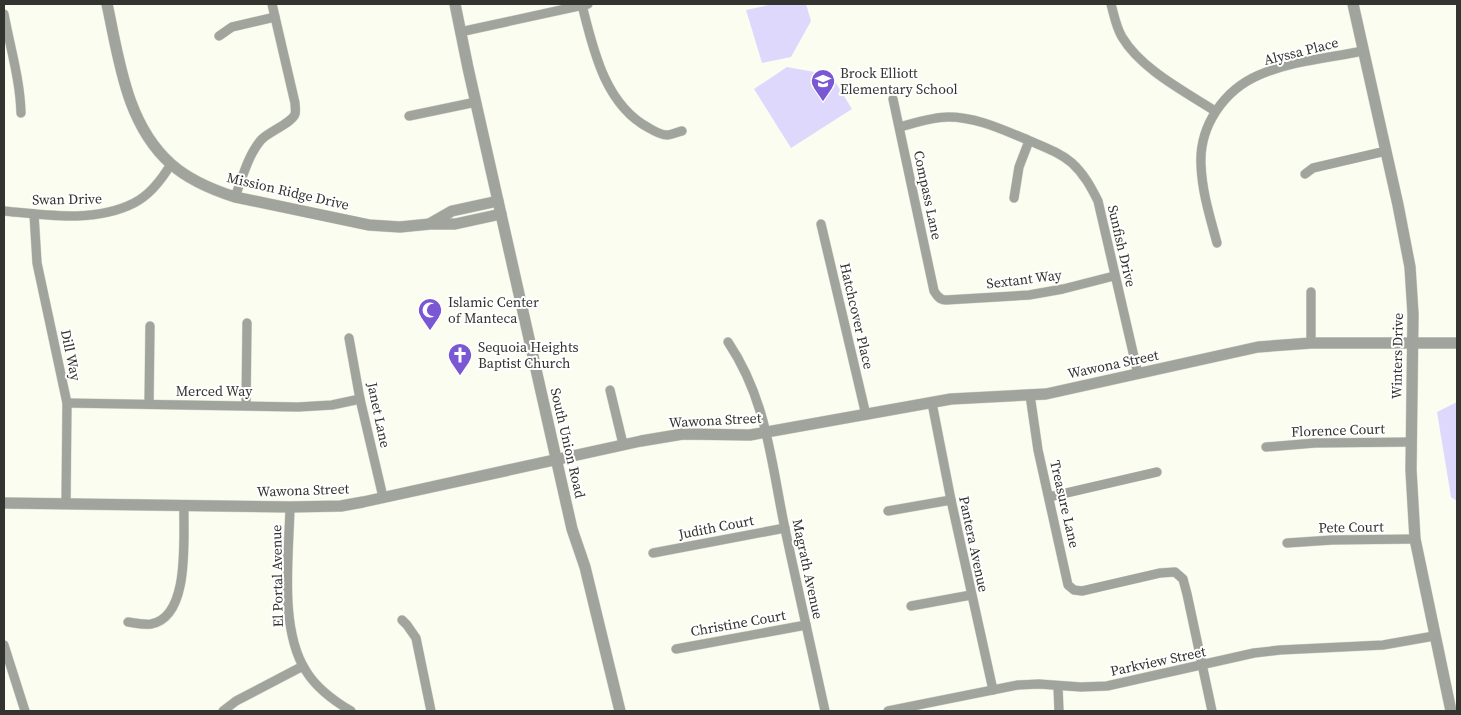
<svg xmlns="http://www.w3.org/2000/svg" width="1461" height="715" font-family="'Source Serif 4',serif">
	<rect width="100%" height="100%" fill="#fafdf0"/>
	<g fill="#ded9fc">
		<path d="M 774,4 L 806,4 L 811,21 L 791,57 L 762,63 L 746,10 Z"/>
		<path d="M 787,67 L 831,75 L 852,109 L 791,148 L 754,89 Z"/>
		<path d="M 1457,402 L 1457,501 L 1451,497 L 1437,412 Z"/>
	</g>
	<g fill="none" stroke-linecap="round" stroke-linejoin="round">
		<g stroke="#d6d9cd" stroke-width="10">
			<g id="minor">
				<path d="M 1111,4 C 1114,15 1116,27 1122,37 C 1141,69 1184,91 1215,111"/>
				<path d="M 582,5 C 593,49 605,105 649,128 C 654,131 661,135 667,135 C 672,135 677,132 682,131"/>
				<path d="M 4,14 C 10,47 20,79 21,113"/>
				<path d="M 460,32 L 588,4"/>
				<path d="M 219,36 L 232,27 L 275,17"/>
				<path d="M 893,99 L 934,291 C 937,296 940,300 946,300 L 1029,295 L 1063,289 L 1114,276"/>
				<path d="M 409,116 L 476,102"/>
				<path d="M 900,127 C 915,123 932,117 948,117 C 977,117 1003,130 1028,140 C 1044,147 1059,152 1072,163 C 1084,174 1091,187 1098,201 L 1138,374"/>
				<path d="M 1305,174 L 1313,168 L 1386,151"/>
				<path d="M 235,197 C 242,179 248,155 261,140 C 268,132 292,123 295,114 C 296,111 295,106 295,103 L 272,4"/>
				<path d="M 1014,198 L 1019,167 L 1029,141"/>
				<path d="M 4,211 C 45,215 95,223 134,203 C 150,195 162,179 171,164"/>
				<path d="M 34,214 L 37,263 L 67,403 L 66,503"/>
				<path d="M 821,224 L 866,415"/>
				<path d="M 1217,243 C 1210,217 1202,192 1201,165 C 1199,126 1224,90 1259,75 C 1291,61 1329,58 1363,51"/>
				<path d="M 1311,292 L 1311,343"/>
				<path d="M 349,338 L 360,399 L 383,497"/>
				<path d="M 728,342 C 767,400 771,462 785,529 C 798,590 812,651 825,711"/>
				<path d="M 610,390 L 623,444"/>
				<path d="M 1030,395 L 1038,450 L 1068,585 L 1074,590 L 1082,591 L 1160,573 L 1175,572 L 1183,579 L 1187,594 L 1212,711"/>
				<path d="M 67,403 L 298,407 L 332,405 L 360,399"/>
				<path d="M 932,403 L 951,500 L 993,690"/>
				<path d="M 149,404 L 150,326"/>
				<path d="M 246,405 L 247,323"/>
				<path d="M 1266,447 L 1315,443 L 1411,442"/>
				<path d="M 1049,497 L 1157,472"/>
				<path d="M 290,507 C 289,556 279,629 306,671 C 317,689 334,701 351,711"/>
				<path d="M 888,511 L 951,500"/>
				<path d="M 1287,543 L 1332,540 L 1415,539"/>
				<path d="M 653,553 L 785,528"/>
				<path d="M 911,606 L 971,595"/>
				<path d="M 402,620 L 407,625 L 416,638 L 431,711"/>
				<path d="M 128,622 C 135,623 143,625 151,624 C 191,617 183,536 184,505"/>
				<path d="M 4,645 L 25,711"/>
				<path d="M 676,649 L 806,625"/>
				<path d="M 1058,687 L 1059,711"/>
				<path d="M 223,711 L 236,701 L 303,666"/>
				<path d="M 888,711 L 1018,685 L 1039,684 L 1081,687 L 1107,686 L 1254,653 L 1280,650 L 1383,645 L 1434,636"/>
			</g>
		</g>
		<g stroke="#d6d9cd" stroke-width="12">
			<g id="tertiary">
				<path d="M 107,4 C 119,59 126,124 171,164 C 189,180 213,190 235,197 L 369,225 L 400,227 L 430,224 L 455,224 L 501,214"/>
				<path d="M 455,4 L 468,68 L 572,529 L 585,567 L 620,711"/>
				<path d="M 1353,4 L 1398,205 L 1410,267 L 1413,314 L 1411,470 L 1415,539 L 1451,711"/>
				<path d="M 431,223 L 452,211 L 498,201"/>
				<path d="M 4,503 L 290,507 L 341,506 L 363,502 L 641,441 L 683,434 L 750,435 L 951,399 L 1046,394 L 1258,347 L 1311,343 L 1457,343"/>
			</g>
		</g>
		<use href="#minor" stroke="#a1a39d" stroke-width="9"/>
		<use href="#tertiary" stroke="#a1a39d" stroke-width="11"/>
	</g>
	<defs>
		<g id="school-pin" transform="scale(1.25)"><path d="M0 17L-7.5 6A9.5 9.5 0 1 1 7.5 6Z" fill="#7a58d3" stroke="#fff"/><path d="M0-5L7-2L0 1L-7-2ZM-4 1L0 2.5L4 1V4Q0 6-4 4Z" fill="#fff"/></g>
		<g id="mosque-pin" transform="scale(1.25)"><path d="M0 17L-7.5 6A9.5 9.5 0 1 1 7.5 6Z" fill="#7a58d3" stroke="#fff"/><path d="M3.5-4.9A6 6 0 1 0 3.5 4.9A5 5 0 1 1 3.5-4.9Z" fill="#fff"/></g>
		<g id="church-pin" transform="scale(1.25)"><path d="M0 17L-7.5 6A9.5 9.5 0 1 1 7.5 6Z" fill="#7a58d3" stroke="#fff"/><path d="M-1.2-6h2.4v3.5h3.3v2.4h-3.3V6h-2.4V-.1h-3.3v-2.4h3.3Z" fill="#fff"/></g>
	</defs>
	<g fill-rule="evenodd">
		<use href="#school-pin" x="823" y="81"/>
		<use href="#mosque-pin" x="430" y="310"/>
		<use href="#church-pin" x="460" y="355"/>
	</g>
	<g text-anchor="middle" stroke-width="4" stroke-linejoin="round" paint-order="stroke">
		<g font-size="14" fill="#33342f" stroke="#fff">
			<text transform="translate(1301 51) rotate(-14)" y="5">Alyssa Place</text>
			<text transform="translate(288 191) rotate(13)" y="5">Mission Ridge Drive</text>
			<text transform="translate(928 195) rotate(78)" y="5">Compass Lane</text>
			<text transform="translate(67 199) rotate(-1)" y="5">Swan Drive</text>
			<text transform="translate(1122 246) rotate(77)" y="5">Sunfish Drive</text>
			<text transform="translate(1024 279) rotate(-7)" y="5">Sextant Way</text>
			<text transform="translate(857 316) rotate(77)" y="5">Hatchcover Place</text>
			<text transform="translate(71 355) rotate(78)" y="5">Dill Way</text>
			<text transform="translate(1397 356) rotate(-89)" y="5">Winters Drive</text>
			<text transform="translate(1113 364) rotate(-12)" y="5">Wawona Street</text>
			<text x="214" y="396">Merced Way</text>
			<text transform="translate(379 415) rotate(78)" y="5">Janet Lane</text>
			<text transform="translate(715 420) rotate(-3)" y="5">Wawona Street</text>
			<text transform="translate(1338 430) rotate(-2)" y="5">Florence Court</text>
			<text transform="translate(568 443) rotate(77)" y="5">South Union Road</text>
			<text transform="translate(303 490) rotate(-2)" y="5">Wawona Street</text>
			<text transform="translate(1065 504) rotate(77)" y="5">Treasure Lane</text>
			<text transform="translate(716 527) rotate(-11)" y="5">Judith Court</text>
			<text transform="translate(1351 527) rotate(-1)" y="5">Pete Court</text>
			<text transform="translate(974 544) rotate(78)" y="5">Pantera Avenue</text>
			<text transform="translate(808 569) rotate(78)" y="5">Magrath Avenue</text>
			<text transform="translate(277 576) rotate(-91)" y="5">El Portal Avenue</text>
			<text transform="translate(738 623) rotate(-10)" y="5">Christine Court</text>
			<text transform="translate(1158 661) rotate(-12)" y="5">Parkview Street</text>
		</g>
		<g font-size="14" fill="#33342f" stroke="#fff" text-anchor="start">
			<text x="840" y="78">Brock Elliott<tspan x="840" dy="16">Elementary School</tspan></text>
			<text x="448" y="307">Islamic Center<tspan x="448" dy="16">of Manteca</tspan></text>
			<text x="478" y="352">Sequoia Heights<tspan x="478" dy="16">Baptist Church</tspan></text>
		</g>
	</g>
	<rect width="1461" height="715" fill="none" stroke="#33342f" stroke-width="10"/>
</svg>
